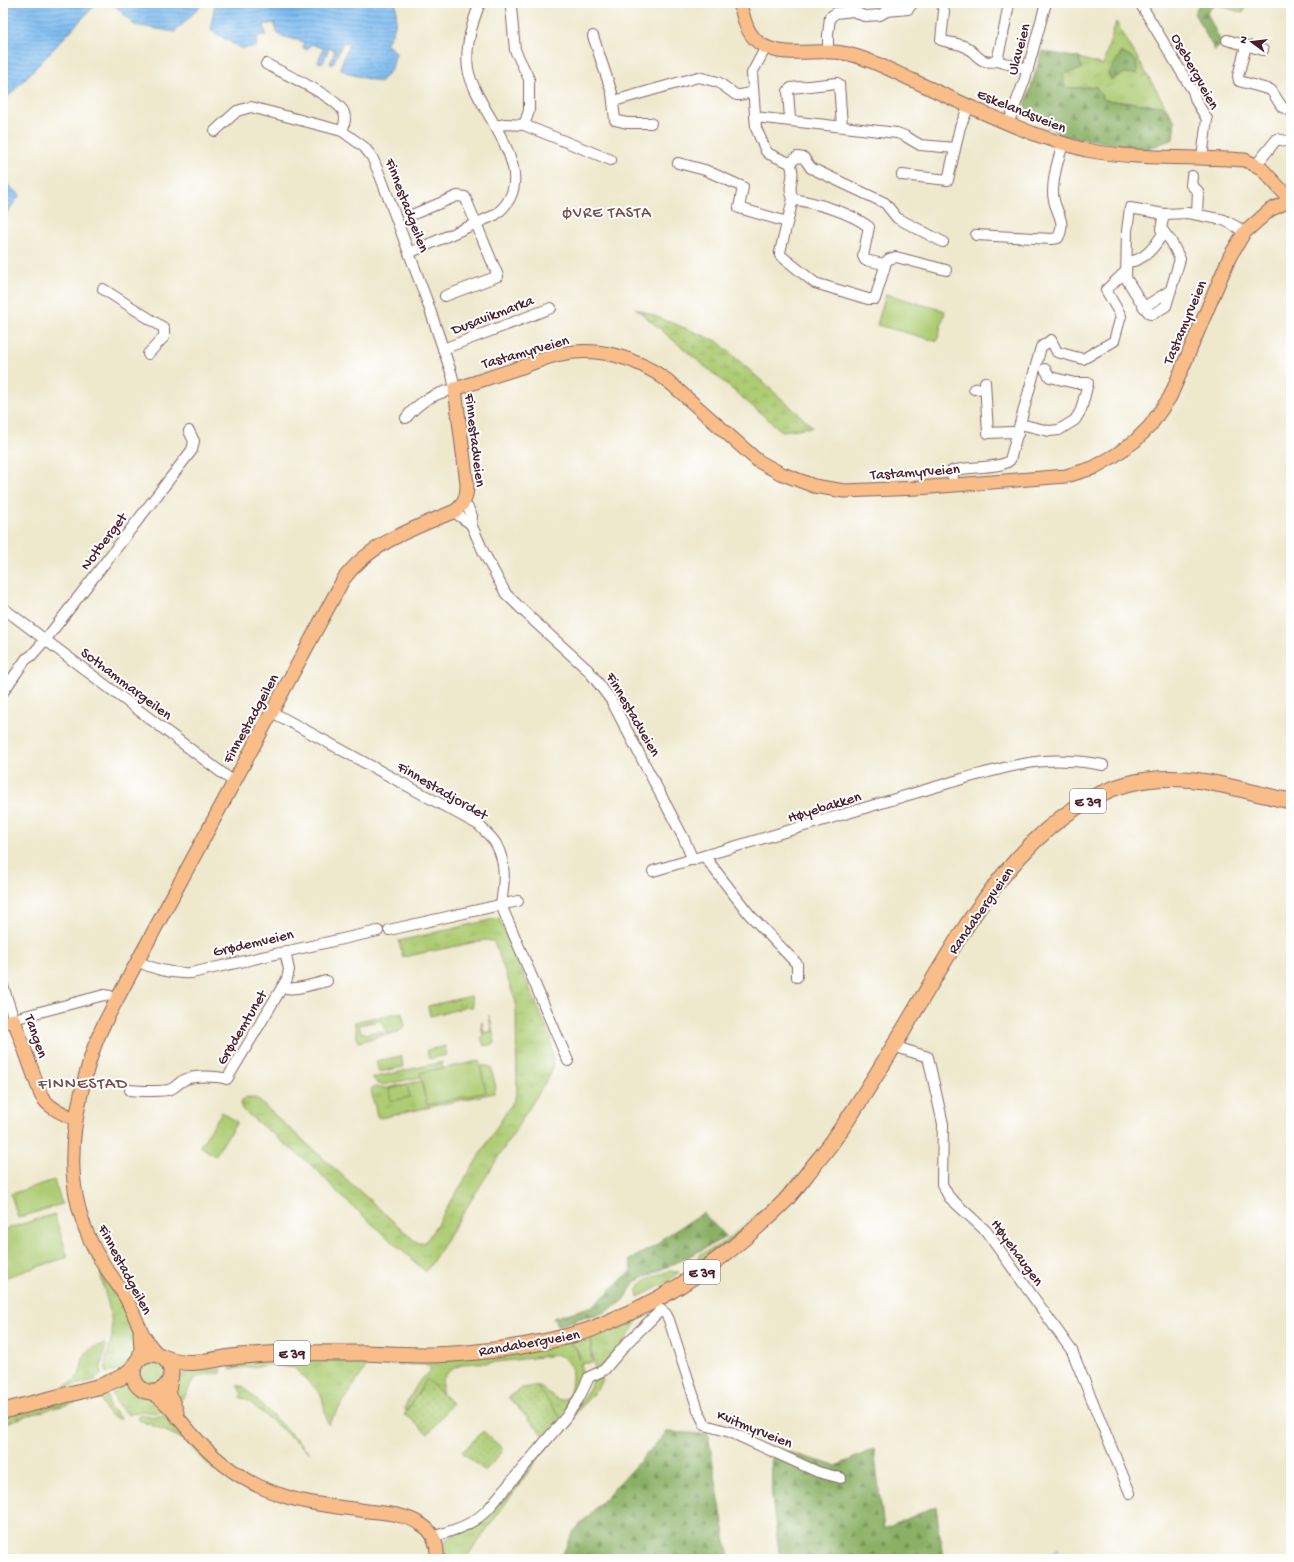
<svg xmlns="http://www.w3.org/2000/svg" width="1294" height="1562" font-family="'Gochi Hand',sans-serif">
	<defs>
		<pattern id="grass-tufts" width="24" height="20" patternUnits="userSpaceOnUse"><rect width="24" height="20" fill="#adcc73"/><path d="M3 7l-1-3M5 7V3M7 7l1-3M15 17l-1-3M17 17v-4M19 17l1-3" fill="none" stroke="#96af64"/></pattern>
		<pattern id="forest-firs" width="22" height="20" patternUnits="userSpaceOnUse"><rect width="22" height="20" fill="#8ab065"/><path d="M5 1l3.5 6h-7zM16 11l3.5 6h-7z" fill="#738f53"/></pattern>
		<pattern id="wetland-marsh" width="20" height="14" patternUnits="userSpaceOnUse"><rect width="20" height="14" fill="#adcc73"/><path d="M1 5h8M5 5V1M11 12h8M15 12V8" fill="none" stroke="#96af64"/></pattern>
		<pattern id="garden-dots" width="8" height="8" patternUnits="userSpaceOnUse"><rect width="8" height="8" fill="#adcc73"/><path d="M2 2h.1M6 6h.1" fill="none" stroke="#96af64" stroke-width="1.8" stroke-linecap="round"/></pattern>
		<pattern id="water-rules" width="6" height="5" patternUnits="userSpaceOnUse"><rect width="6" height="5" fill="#7bbcf0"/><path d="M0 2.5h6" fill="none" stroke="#6798c3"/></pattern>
	</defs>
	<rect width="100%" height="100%" fill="#fff"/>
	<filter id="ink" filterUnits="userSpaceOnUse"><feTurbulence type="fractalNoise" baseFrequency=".025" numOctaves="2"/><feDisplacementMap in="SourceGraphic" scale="8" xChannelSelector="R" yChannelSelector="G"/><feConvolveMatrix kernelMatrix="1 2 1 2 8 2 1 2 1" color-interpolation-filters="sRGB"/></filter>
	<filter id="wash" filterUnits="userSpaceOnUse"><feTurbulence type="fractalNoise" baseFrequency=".012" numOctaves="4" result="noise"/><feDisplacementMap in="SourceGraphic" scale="16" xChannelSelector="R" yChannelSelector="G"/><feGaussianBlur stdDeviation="0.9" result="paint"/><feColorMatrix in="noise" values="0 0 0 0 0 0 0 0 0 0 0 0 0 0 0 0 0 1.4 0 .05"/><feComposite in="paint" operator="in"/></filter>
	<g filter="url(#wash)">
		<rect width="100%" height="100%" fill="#eee8cc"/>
		<g fill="url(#grass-tufts)" stroke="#7c764f">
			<path d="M 1215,3 L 1246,3 L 1243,13 L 1214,4 Z"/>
			<path d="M 1116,22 L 1175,122 L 1162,106 L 1104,100 L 1096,87 L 1065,88 L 1063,74 L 1081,69 L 1079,58 L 1103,65 Z"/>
			<path d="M 499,918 L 551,1038 C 553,1050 554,1063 550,1075 L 426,1272 L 340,1195 L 316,1169 L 250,1116 C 247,1114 241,1110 241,1106 C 239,1097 251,1095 257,1099 L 414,1240 L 419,1243 L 424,1243 L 429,1237 L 515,1098 L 517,1090 L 516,1002 L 495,944 L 492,941 L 486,940 L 403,957 L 399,941 Z"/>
			<path d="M 471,996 L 473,1007 L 468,1007 L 430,1016 L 428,1006 Z"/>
			<path d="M 402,1012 L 405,1026 L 398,1032 L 387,1035 L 381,1021 L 378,1021 L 359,1025 L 361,1033 L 364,1032 L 364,1034 L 381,1031 L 384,1035 L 358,1042 L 354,1022 Z"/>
			<path d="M 489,1015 L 495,1042 L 494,1044 L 484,1046 L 481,1037 L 483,1036 L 481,1023 L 482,1022 L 484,1033 L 492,1031 Z"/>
			<path d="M 442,1062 L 443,1068 L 420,1073 L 421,1077 L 382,1085 L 377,1083 L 372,1078 Z"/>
			<path d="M 480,1066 L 488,1066 L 491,1068 L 496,1087 L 494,1093 L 380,1118 L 377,1116 L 371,1090 L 373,1087 L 386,1088 L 421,1081 L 427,1104 L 486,1092 Z"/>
			<path d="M 798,1175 L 784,1194 L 729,1242 L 711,1256 L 696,1262 L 701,1254 L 723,1243 L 744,1226 L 783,1191 Z"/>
			<path d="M 100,1270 L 102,1270 L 114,1287 L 136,1331 L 135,1355 L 125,1370 L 106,1373 C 103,1361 110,1349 112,1337 C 114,1314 103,1292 100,1270 Z"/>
			<path d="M 669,1271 L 679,1272 L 666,1283 L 638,1297 C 632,1281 658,1275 669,1271 Z"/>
			<path d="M 640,1313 C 637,1326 609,1365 597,1369 L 594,1366 C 593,1355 589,1344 593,1334 Z"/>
			<path d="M 590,1338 L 592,1363 L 581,1363 C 584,1385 572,1400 561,1417 L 536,1386 L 540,1386 L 558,1400 L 564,1399 L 569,1396 C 573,1382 576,1360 558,1355 L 487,1363 C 466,1361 435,1368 443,1395 L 427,1379 L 406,1411 L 404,1408 L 418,1383 L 430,1371 L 430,1365 L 368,1364 L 328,1425 L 322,1397 L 320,1393 L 294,1368 L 271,1365 L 230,1369 L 230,1365 L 239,1361 L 568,1343 L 575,1347 L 580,1360 C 580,1351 575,1347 568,1341 Z"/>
			<path d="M 104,1344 L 106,1346 L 101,1367 L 101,1375 L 96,1378 L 95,1380 L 62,1388 C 67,1384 75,1381 79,1375 C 81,1371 81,1367 82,1363 C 84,1350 93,1347 104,1344 Z"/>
			<circle cx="153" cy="1373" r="13"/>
			<path d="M 202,1369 L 203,1370 L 221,1369 L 221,1373 C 209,1374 195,1373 190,1386 C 187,1393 186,1396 179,1401 L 174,1391 L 178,1377 L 189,1371 Z"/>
			<path d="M 599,1377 L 603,1380 L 601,1384 L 572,1418 L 572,1415 L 582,1401 L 594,1380 Z"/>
			<path d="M 237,1385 L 243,1387 L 256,1399 L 310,1453 L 247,1400 L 240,1397 L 242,1394 Z"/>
			<path d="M 123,1387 L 130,1389 L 141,1396 L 151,1399 L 164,1410 L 158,1413 L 141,1411 L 128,1415 L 117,1404 L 112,1393 L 117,1391 L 118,1388 Z"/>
			<path d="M 97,1393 L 100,1394 L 107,1394 L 110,1407 L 121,1419 C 107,1418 105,1409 101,1398 C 67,1403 35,1413 3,1424 L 3,1415 Z"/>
			<path d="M 140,1414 L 156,1417 L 167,1414 L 185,1436 L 216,1469 L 214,1470 L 186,1442 L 177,1436 L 139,1420 L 138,1416 Z"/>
			<path d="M 566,1422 L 568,1423 L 537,1460 L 466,1558 L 443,1559 L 446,1540 L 450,1536 L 469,1530 L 482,1523 Z"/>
		</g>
		<g fill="url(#forest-firs)" stroke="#6a6848">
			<path d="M 1200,3 L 1215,3 L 1207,13 L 1222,44 L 1215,51 L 1194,13 Z"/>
			<path d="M 1042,51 L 1079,58 L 1082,69 L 1063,74 L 1065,88 L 1096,87 L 1104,100 L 1162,106 L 1175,122 L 1173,139 L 1147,149 L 1060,135 L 1024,110 Z"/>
			<path d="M 1122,52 L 1136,61 L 1138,74 L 1124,73 L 1111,80 L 1108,73 Z"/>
			<path d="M 703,1213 L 726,1237 L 682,1260 L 634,1282 L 625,1300 L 604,1313 L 581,1318 L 558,1326 L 553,1318 L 593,1306 L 632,1270 L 629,1260 L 657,1245 L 662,1239 Z"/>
			<path d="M 667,1432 L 708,1434 L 729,1559 L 560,1559 L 574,1531 Z"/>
			<path d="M 771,1447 L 836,1466 L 874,1449 L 884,1529 L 936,1506 L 943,1559 L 780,1559 L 772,1498 Z"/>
		</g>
		<path fill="url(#wetland-marsh)" stroke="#7c764f" d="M 635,308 L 717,341 L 813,427 L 782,431 Z"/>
		<g fill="url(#garden-dots)" stroke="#7c764f">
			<path d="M 427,1379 L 452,1403 L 430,1432 L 427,1433 L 410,1418 L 404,1415 Z"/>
			<path d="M 536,1386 L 561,1417 L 544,1436 L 508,1397 L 522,1388 Z"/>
			<path d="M 483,1431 L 504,1450 L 485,1471 L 462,1452 Z"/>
		</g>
		<g fill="#adcc73" stroke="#7c764f">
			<path d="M 886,294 L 945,311 L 937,341 L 877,325 Z"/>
			<path d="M 445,1046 L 447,1055 L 429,1059 L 427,1050 Z"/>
			<path d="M 401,1056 L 403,1067 L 379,1072 L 376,1061 Z"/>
			<path d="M 479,1061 L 486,1092 L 427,1105 L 420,1073 Z"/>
			<path d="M 407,1085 L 410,1097 L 391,1101 L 389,1089 Z"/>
			<path d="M 222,1112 L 237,1122 L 215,1156 L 200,1146 Z"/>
			<path d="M 54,1180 L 62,1204 L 18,1218 L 11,1194 Z"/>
			<path d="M 54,1214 L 68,1257 L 3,1278 L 3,1230 Z"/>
		</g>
		<g fill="url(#water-rules)" stroke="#626e8e">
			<path d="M 3,3 L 97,3 L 3,102 Z"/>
			<path d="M 113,3 L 203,3 L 175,32 L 134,25 Z"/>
			<path d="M 215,3 L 396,3 C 397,20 396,29 386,44 L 396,52 L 392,69 L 380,82 L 349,74 L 340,68 L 349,44 L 343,42 L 333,64 L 330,64 L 335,50 L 329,48 L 323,63 L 318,62 L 323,48 L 311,44 L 307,50 L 303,48 L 304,42 L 278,35 L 274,23 L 264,25 L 266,35 L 258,36 L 256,47 L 240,48 L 212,31 L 211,26 Z"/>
			<path d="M 3,181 L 20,195 L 3,218 Z"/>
		</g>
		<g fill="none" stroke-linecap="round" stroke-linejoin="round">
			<path stroke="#7bbcf0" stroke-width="2" d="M 1044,1559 L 1058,1549"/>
		</g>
	</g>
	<g filter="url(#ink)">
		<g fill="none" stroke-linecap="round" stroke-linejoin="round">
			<g stroke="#836563" stroke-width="12">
				<g id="minor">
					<path d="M 941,3 L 944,11 L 941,40 C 948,43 959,43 966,47 C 978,54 979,65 997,61 L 1028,69"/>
					<path d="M 1140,3 L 1185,78 L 1193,91 L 1196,101 L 1207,119 L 1202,158"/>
					<path d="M 511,7 L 515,50 L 529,79 L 529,111 L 524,125"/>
					<path d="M 853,11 L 864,16 L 867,16 L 880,15 L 887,11 L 908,9 L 913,3"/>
					<path d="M 593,36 L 612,93 L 615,120 L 627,123 L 651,123"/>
					<path d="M 1227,40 L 1263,50"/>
					<path d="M 1246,46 L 1238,76 L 1239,81 L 1271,90 L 1282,107 L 1291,111"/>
					<path d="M 766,47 L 752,73 L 756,128 L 766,151 L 769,154 L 790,163 C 797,178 786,184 793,199"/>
					<path d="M 828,51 L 828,35 L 830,17 L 836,13 L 853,11 L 854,3"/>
					<path d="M 997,61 L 1005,25 L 1009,3"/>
					<path d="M 266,64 C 281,72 339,98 344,113 C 346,118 344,126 342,131"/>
					<path d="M 614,101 L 698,77 L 718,82 L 736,95 L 740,95 L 753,92"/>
					<path d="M 755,117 L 897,133 L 905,136 L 920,145 L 955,148"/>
					<path d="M 790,120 L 788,91 L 791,88 L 837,83 L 839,84 L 842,126"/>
					<path d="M 1008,124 L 1025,79 L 1046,3"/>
					<path d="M 495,126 L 506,124 L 524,125 L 611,160"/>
					<path d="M 215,131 L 237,111 L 251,107 L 342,131 L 364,147 L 372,157 L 381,178 L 427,301 L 452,375 L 455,389 C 435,393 419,401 406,418"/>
					<path d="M 678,163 L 705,170 L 743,187 L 739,208 L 787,222"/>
					<path d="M 790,163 L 797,157 L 804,158 L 811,168 L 885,203 L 897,218 L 943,242"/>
					<path d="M 1256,165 L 1277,139 L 1291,142"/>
					<path d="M 902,175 L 948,180 L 960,127 L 969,106"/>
					<path d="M 1192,176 L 1191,185 L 1198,191 L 1197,214"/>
					<path d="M 793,199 C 816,203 850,212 869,227 L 863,256 L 865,260 L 884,264 L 885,266 L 875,299 L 868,299 L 815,283 L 780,255 L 780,252 Z"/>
					<path d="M 414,214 L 457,196 L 465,197 L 498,276 L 445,296"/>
					<path d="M 1164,214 L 1161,229 L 1171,241 L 1180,259 L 1166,306 L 1153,314 L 1150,314 L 1144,307 L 1126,278 L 1127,231 L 1130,208 L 1164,214 L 1188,213 L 1224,220 L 1237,227 L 1244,233"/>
					<path d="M 976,235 L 1052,239 L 1058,238 C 1068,219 1053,211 1053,193 C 1053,176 1058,160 1063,144"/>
					<path d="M 409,253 L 495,215 C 548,175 476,113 468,69 C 465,48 472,23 480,3"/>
					<path d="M 1127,262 C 1145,261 1155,246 1164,232"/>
					<path d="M 884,264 L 889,259 L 896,257 L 946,270"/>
					<path d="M 103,289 L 164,328 L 164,337 L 148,354"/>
					<path d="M 1144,307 L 1171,290"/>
					<path d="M 443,349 L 551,308"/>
					<path d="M 985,382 L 988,433 L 1012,432 L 1018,434"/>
					<path d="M 974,389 L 985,388"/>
					<path d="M 1020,424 L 1049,431 L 1059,430 L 1075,420 L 1081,410 L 1088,383 L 1075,383 L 1050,377 L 1045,369"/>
					<path d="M 954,485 L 952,471 C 966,466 1003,469 1010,460 L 1041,347 L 1051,340 L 1057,352 L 1083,359 L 1114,341 L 1121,316 L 1106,290 L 1126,271"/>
					<path d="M 463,504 L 468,508 L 472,516 L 471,524 L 484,553 L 506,594 L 534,621 L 589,671 L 611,700 L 684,839 L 693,860"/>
					<path d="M 455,511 L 458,515 L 471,524"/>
					<path d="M 3,608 L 234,782"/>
					<path d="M 3,692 L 26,659 L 31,656 L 46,639 L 192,450 L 194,441 L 189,431"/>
					<path d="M 272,712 L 479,825 C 484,831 492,837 496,844 C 507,864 504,884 501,905 L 568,1061"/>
					<path d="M 705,857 L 749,914 L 797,964 L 797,977"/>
					<path d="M 653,871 L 962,779 C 997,770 1033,758 1069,761 C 1080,761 1092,763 1103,765"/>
					<path d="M 389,930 L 518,901"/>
					<path d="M 137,961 C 155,970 171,974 191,973 L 378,931"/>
					<path d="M 3,986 L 14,1020"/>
					<path d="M 283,987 C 291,992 317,983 327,981"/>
					<path d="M 21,1017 L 104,995 L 110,996 L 117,999"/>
					<path d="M 893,1046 L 928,1057 L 943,1124 L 942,1184 L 949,1197 L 986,1231 L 1072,1351 L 1130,1493"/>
					<path d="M 130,1090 C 138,1091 165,1092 171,1089 C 176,1087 179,1082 184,1080 C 193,1075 217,1076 227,1079 L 287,979 L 289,970 L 285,951"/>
					<path d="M 433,1537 C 456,1529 472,1526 489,1508 L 566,1417 L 579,1398 L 589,1377 L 604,1370 L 628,1342 L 661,1310 L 666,1314 L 669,1320 L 698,1410 L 705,1425 L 730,1432 L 818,1472 L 841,1478"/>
				</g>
			</g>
			<g stroke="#836563" stroke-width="15">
				<g id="major">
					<path d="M 740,3 C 744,20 747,37 764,46 C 789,59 821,47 848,54 C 868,58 893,71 912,80 C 953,99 994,119 1037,135 C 1053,140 1069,146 1086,150 C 1138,160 1192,156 1245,160 L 1261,168 L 1286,195 L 1288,200"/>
					<path d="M 3,1023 L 14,1020 L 41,1095 C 48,1108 62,1113 75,1119"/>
					<path d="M 159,1355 C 140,1339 136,1313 123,1293 C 113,1277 100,1262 92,1244 C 68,1194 69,1147 81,1094 C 86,1072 92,1049 102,1028 C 111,1010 121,992 130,975 L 343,580 C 369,543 415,528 455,511 C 465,504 467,496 467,484 L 455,389 C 477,382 499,374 522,367 C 533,363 545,358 556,355 C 596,345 636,357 668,381 L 758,461 L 780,473 L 814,486 L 844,491 L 918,488 L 1066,476 L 1093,468 L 1114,456 L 1135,441 L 1150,426 L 1170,397 L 1230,256 L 1244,233 L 1270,210 L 1291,200"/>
					<path d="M 138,1360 L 141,1349 L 140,1333"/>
					<path d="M 171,1378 L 169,1392 L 177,1412"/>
					<path d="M 150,1392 C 167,1400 179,1420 192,1434 C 217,1463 250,1486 287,1497 C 313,1505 340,1507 367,1511 C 385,1513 406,1514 422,1525 C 434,1532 438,1546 437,1559"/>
				</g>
			</g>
			<g stroke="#836563" stroke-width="17">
				<g id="highway">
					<circle cx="152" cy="1373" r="19"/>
					<path d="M 163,1357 C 184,1366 203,1362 224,1358 C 238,1356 252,1355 266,1354 C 298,1352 331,1353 363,1353 C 386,1354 409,1355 432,1355 C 482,1353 535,1346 583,1332 C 594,1329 605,1323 615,1319 C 680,1293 736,1249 785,1201 C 793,1192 800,1183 807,1174 C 817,1161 828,1149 837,1135 C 882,1071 919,1001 961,934 C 999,875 1056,803 1127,784 C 1185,768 1235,790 1291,801"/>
					<path d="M 3,1411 L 101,1386 L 122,1377 L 133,1368"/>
				</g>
			</g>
			<use href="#minor" stroke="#fff" stroke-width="10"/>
			<use href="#major" stroke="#f8bd89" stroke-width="13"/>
			<use href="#highway" stroke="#f8bd89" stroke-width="15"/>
		</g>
	</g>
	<g text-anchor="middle" stroke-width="4" stroke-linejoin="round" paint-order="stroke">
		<g fill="#fff" stroke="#80626b" stroke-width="1">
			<rect x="1070" y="789" width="36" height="24" rx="3"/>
			<rect x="684" y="1260" width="36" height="24" rx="3"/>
			<rect x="274" y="1341" width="36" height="24" rx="3"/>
		</g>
		<g font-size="14" font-weight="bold" fill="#4a1f2b">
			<text x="1088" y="806">E 39</text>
			<text x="702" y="1277">E 39</text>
			<text x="292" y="1358">E 39</text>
		</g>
		<g font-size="15" fill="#4a1f2b" stroke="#fff">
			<text transform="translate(1018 49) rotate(-75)" y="5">Ulaveien</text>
			<text transform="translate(1196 71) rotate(61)" y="5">Osebergveien</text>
			<text transform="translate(1022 110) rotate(22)" y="5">Eskelandsveien</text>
			<text transform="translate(408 205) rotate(69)" y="5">Finnestadgeilen</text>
			<text transform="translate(492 314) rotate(-21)" y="5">Dusavikmarka</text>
			<text transform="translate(1184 322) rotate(-67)" y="5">Tastamyrveien</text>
			<text transform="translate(525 351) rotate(-16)" y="5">Tastamyrveien</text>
			<text transform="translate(476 440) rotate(83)" y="5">Finnestadveien</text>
			<text transform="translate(915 471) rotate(-4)" y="5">Tastamyrveien</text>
			<text transform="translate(103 541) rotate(-53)" y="5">Notberget</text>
			<text transform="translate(127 683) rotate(37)" y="5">Sothammargeilen</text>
			<text transform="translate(634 714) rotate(60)" y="5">Finnestadveien</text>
			<text transform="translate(250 718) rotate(-61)" y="5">Finnestadgeilen</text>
			<text transform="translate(443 790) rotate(30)" y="5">Finnestadjordet</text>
			<text transform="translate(824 806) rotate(-17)" y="5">Høyebakken</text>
			<text transform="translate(980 910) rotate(-55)" y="5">Randabergveien</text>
			<text transform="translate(253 942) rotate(-13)" y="5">Grødemveien</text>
			<text transform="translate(241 1027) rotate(-59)" y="5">Grødemtunet</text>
			<text transform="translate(37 1036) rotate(71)" y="5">Tangen</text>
			<text transform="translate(1018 1252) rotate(54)" y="5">Høyehaugen</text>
			<text transform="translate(126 1269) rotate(62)" y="5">Finnestadgeilen</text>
			<text transform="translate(529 1342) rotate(-10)" y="5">Randabergveien</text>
			<text transform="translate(755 1428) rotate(22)" y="5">Kvitmyrveien</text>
		</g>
		<g font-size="16" letter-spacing="1" fill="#784e4c" stroke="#fff">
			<text x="607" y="217">ØVRE TASTA</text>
		</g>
		<g font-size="17" letter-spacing="1" fill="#784e4c" stroke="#fff">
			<text x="83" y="1088">FINNESTAD</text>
		</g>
	</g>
	<rect width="1294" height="1562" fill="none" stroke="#fff" stroke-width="16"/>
	<g transform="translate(1252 42) rotate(285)" stroke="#ffffff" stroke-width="3" paint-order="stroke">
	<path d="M0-3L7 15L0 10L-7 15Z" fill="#4a1f2b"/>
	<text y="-6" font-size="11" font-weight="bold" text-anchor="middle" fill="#4a1f2b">N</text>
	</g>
</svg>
